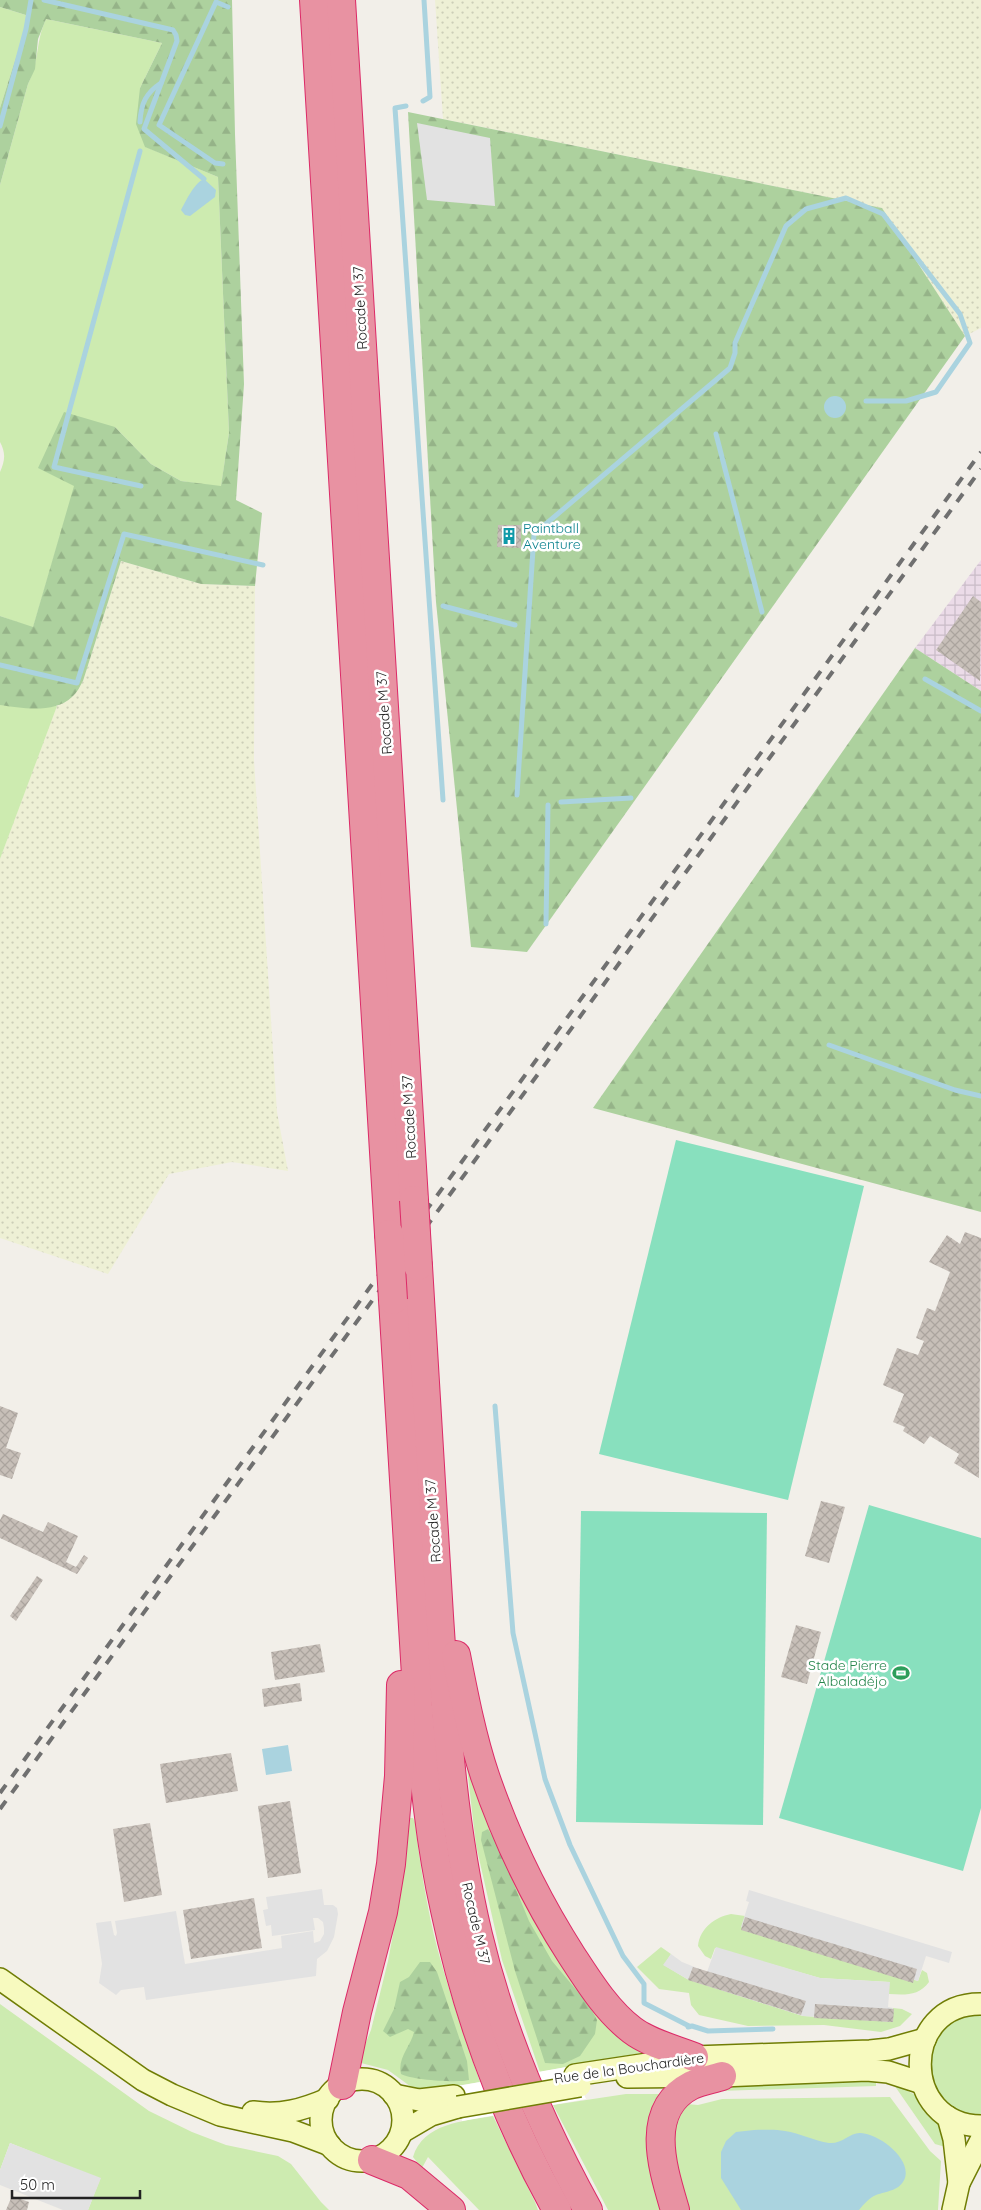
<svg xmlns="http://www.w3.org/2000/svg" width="981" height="2210" font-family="Quicksand,sans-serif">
	<defs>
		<pattern id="industrial-grid" width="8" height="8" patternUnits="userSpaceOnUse" patternTransform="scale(1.25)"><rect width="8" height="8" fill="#ebdbe8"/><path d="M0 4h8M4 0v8" fill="none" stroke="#c9bcc7"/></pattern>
		<pattern id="farmland-dots" width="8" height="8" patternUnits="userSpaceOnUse" patternTransform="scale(1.25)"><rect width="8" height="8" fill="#eef0d5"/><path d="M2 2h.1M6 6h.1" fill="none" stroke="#ccceb7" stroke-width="1.8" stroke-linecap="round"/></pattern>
		<pattern id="forest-firs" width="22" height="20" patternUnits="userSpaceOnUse" patternTransform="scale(1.25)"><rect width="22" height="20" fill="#add19e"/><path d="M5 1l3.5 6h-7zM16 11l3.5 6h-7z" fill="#95b388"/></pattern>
		<pattern id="building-cross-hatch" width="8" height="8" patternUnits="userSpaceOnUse" patternTransform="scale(1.25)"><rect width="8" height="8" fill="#c7bfb8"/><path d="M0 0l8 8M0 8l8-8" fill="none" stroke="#aba49e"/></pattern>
	</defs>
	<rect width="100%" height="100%" fill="#f2efe9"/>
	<path fill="url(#industrial-grid)" d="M 981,560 L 981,691 L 915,648 Z"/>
	<g fill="url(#farmland-dots)">
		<path d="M 435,0 L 981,0 L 981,328 L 965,336 L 882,208 L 443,119 Z"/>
		<path d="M 121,561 L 201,584 L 255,586 L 254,760 L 277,1112 L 288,1171 L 232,1162 L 169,1174 L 108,1274 L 0,1238 L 0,859 L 50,721 L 57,706 L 72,697 L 83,681 Z"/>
	</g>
	<g fill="#cdebb0">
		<path d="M 0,7 L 29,16 L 0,108 Z"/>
		<path d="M 46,19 L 162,43 L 140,88 L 146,147 L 218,177 L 229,433 L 221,487 L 181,481 L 151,464 L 115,427 L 75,485 L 33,628 L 0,616 L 0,472 C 5,461 6,453 0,442 L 0,185 L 28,84 C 40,60 35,43 46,19 Z"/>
		<path d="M 0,705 L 57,706 L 0,859 Z"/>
		<path d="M 464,1742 L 492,1814 L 646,2052 L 540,2072 L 502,1960 L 476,1845 Z"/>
		<path d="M 410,1818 L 413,1818 L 415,1822 C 420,1865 427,1909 438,1951 C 450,1995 465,2039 480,2082 L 427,2091 L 414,2089 L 388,2070 L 361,2063 L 362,2052 L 371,2030 L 388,1961 L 402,1887 L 406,1820 Z"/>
		<path d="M 731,1914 L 745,1916 L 742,1927 L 918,1981 L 922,1970 L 927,1973 L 929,1982 C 919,1996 905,1995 889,1994 L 889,1982 L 820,1978 L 715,1948 L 711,1959 L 705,1956 L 698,1946 C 700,1928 715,1917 731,1914 Z"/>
		<path d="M 661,1947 L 671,1954 L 664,1965 L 687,1979 L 702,1984 L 803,2016 L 892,2021 L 893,2008 L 902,2009 L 912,2014 L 900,2026 L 881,2032 L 824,2025 L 748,2026 L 699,2015 L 691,2005 L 689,1993 L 659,1989 L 637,1967 Z"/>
		<path d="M 0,2004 L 149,2111 L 192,2132 L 226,2145 L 278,2156 L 291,2164 L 321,2202 L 329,2210 L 88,2210 L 100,2179 L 10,2143 L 0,2170 Z"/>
		<path d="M 981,2015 L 981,2116 C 972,2114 963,2114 955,2109 C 924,2089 921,2041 955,2021 C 963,2017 972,2016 981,2015 Z"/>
		<path d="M 836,2080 L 876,2081 L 876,2086 L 719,2091 L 717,2086 Z"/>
		<path d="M 892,2082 L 915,2095 L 925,2110 L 943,2129 L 949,2148 L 935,2144 Z"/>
		<path d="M 626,2094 L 664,2094 L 663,2210 L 608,2210 L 553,2105 Z"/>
		<path d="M 890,2097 L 930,2151 L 941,2161 L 938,2210 L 686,2210 L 670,2146 L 674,2125 L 686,2104 L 698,2105 L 722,2099 Z"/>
		<path d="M 493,2116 L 535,2202 L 538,2210 L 479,2210 L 428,2157 L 422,2168 L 413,2157 C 423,2123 464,2121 493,2116 Z"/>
	</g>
	<g fill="url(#forest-firs)">
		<path d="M 0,0 L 232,0 L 235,134 L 244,384 L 236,500 L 262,513 L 255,586 L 201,584 L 121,561 L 83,681 C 80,686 77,693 72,697 C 55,714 21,708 0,705 L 0,616 L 33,627 L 74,486 L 38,468 L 64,412 L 115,427 L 151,464 L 181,481 L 221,486 L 229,433 L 218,177 L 145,147 L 136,124 L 140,88 L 162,43 L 46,19 L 38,39 L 35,69 L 28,84 L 0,185 L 0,108 L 29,16 L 0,7 Z"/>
		<path d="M 408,112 L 882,208 L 965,336 L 527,952 L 471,947 L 436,602 Z"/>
		<path d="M 915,648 L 981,691 L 981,1212 L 593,1108 Z"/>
		<path d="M 488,1829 L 499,1848 L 529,1921 L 552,1961 L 589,2005 L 597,2020 L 595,2034 L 580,2056 L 563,2064 L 545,2063 L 515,1971 L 481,1840 L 482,1832 Z"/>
		<path d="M 420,1962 L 430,1962 L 437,1972 L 467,2061 L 469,2080 C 458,2083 411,2080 401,2074 C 397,2058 411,2046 414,2032 L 408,2029 L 390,2037 L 383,2031 L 394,2009 L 400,1982 L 409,1977 Z"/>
	</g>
	<g fill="#88e0be">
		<path d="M 676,1140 L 864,1186 L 788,1500 L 599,1454 Z"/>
		<path d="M 869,1505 L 981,1538 L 981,1808 L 963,1871 L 779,1818 Z"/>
		<path d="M 581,1511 L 767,1513 L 763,1825 L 576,1822 Z"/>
	</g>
	<g fill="#e2e2e2">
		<path d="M 417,123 L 490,138 L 495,206 L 427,200 Z"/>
		<path d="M 322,1889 L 324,1905 L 333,1905 L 337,1908 L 338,1914 L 334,1937 L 327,1951 L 317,1959 L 316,1976 L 146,2000 L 144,1987 L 121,1990 L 116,1995 L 99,1983 L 102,1964 L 96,1923 L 111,1921 L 114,1935 L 116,1936 L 117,1933 L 115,1921 L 176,1911 L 185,1964 L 282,1948 L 281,1936 L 313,1931 L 314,1943 L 320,1941 L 324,1934 L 324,1928 L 323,1922 L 318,1918 L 313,1918 L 315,1930 L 272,1936 L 271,1925 L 266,1926 L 263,1910 L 268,1909 L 266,1897 Z"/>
		<path d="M 749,1890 L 952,1952 L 949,1963 L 926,1956 L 918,1981 L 741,1927 L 749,1902 L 746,1901 Z"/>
		<path d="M 716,1947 L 820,1978 L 890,1982 L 888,2007 L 893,2008 L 892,2022 L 803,2016 L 702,1984 L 687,1979 L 663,1965 L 671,1954 L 682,1962 L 707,1972 Z"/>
		<path d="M 10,2143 L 101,2178 L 88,2210 L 63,2210 L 0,2185 L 0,2170 Z"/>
	</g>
	<g fill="#aad3df">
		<path d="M 204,179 L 216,190 L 215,197 L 190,216 L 185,215 L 181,210 C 186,201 194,183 204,179 Z"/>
		<circle cx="835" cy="407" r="11"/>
		<path d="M 288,1745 L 292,1771 L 266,1775 L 262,1749 Z"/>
		<path d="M 754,2130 C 764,2130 775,2129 785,2131 C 800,2133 814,2141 829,2143 C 843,2144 850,2132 861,2133 C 879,2134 911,2158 905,2178 C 900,2191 887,2191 876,2195 C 869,2198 864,2204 859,2210 L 741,2210 L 721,2178 L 721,2152 L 726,2141 L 736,2132 Z"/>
	</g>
	<path fill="#fff" d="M 572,2066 L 586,2099 L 462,2121 L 452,2087 Z"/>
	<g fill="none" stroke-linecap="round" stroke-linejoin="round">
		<g stroke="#aad3df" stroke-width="5">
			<path d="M 44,0 L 173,30 L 176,35 L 177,41 L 144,129 L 204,179"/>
			<path d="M 423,101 L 430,97 L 424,0"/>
			<path d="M 406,106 L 395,108 L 443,800"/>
			<path d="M 140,122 C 141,103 146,93 161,83"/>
			<path d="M 0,126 L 26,29 L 31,0"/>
			<path d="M 140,151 L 54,467 L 141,486"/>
			<path d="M 223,164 L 215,163 L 159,125 L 216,2 L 228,7"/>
			<path d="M 716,434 L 762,612"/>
			<path d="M 443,606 L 515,625"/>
			<path d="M 0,665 L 77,683 L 124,534 L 263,565"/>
			<path d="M 925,679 L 981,711"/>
			<path d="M 517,795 L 534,534 L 730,368 L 735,353 L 735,343 L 786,226 L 806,209 L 846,198 L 883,214 L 960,314 L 970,343 L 936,392 L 906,401 L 866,401"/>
			<path d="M 561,802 L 631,798"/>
			<path d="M 546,924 L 548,805"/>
			<path d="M 829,1045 L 955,1090 L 981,1096"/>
			<path d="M 495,1406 L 513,1633 L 545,1779 L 570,1845 L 623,1956 L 644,1984 L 644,2003 L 689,2026"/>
			<path d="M 688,2027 L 692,2026 L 708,2031 L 773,2029"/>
		</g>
	</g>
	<g fill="url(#building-cross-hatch)">
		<path d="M 498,525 L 521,525 L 521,548 L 497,547 Z"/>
		<path d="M 973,596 L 981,602 L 980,681 L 936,650 Z"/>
		<path d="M 965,1232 L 981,1238 L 979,1478 L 954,1463 L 959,1454 L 930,1436 L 924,1444 L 903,1431 L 905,1427 L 893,1422 L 904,1394 L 883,1385 L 897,1348 L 918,1355 L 924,1341 L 916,1338 L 927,1308 L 935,1311 L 950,1272 L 929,1262 L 947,1235 L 960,1244 Z"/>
		<path d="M 0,1406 L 18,1413 L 6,1448 L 21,1453 L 12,1479 L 0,1475 Z"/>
		<path d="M 821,1501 L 845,1507 L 829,1563 L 805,1556 Z"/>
		<path d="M 3,1514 L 43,1532 L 48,1522 L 78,1536 L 66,1562 L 76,1567 L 84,1555 L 88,1558 L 77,1574 L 0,1538 L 0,1520 Z"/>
		<path d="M 37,1576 L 43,1580 L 16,1621 L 10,1616 Z"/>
		<path d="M 796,1625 L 821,1632 L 807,1684 L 781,1677 Z"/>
		<path d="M 320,1644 L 325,1672 L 275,1680 L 271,1652 Z"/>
		<path d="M 300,1683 L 302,1701 L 264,1707 L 262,1689 Z"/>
		<path d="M 231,1753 L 238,1791 L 166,1803 L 160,1764 Z"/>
		<path d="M 290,1801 L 301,1873 L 268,1878 L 258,1806 Z"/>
		<path d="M 150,1823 L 162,1895 L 124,1902 L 113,1829 Z"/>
		<path d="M 254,1898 L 262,1948 L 191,1959 L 183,1910 Z"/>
		<path d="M 745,1917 L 917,1969 L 913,1983 L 741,1930 Z"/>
		<path d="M 693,1967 L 806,2001 L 801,2015 L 688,1980 Z"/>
		<path d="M 815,2004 L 894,2009 L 893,2022 L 814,2018 Z"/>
		<path d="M 12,2196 L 29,2202 L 27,2210 L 6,2210 Z"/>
	</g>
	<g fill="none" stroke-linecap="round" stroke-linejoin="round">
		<g stroke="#707d05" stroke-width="24">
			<g id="secondary">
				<path d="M 0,1979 L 143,2080 L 172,2095 L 220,2115 L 293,2131 L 330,2145"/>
				<path d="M 981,2004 C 900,2003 900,2125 981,2126"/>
				<path d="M 575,2075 L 694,2057 L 870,2051 L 889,2049 L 925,2039"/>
				<path d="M 627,2077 L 722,2076 L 867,2070 L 888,2072 L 922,2083"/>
				<circle cx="362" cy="2120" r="41"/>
				<path d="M 394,2095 L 419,2100 L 454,2096"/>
				<path d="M 253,2112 C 281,2116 302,2110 328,2099"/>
				<path d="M 948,2117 L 954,2139 L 959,2183"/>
				<path d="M 402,2132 L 431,2115 L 458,2107"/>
				<path d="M 953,2210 L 959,2183 L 981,2140"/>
			</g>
		</g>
		<g stroke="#dc2a67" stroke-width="30">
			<g id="highway">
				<path d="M 314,0 L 389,1234"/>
				<path d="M 341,0 L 414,1200"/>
				<path d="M 418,1266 C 425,1383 432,1499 439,1616 C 446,1723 453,1830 478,1935 C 501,2031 540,2123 588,2210"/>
				<path d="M 393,1300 L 418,1708 C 424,1776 430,1844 445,1910 C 467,2015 505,2117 557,2210"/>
				<path d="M 456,1655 C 464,1696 472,1737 485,1776 C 507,1840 536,1900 572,1956 C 589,1982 607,2011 632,2030 C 649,2043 674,2049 694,2057"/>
				<path d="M 342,2085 L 357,2012 L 383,1912 L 391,1864 L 399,1776 L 401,1685"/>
				<path d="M 372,2160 L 409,2175 L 451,2210"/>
				<path d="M 675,2210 C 663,2169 643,2110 692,2085 C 701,2081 713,2079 722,2076"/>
			</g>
		</g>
		<use href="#secondary" stroke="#f7fabf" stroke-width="21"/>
		<use href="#highway" stroke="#e892a2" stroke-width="28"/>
		<g stroke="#707070" stroke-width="4" stroke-dasharray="10 10" stroke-linecap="butt">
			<path d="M 0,1793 L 981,452"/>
			<path d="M 0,1809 L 981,469"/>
		</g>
		<g stroke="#707d05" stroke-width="24" stroke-linecap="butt">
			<path id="secondary-bridge" d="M 458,2107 L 580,2086"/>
		</g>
		<g stroke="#dc2a67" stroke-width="30" stroke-linecap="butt">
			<g id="highway-bridge">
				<path d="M 414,1200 L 418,1266"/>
				<path d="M 389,1234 L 393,1300"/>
			</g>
		</g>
		<use href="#secondary-bridge" stroke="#f7fabf" stroke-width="21"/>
		<use href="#highway-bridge" stroke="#e892a2" stroke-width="28"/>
	</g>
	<defs>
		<g id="building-bare" transform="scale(1.35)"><path d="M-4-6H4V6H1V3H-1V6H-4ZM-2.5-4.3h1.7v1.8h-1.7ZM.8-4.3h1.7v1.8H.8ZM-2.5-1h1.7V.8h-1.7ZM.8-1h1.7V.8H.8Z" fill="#0f9aa8" stroke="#fff" stroke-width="2.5" paint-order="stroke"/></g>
		<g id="stadium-bare" transform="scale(1.35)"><path d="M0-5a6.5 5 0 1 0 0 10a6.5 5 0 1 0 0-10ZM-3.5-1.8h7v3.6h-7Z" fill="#2e9e5b" stroke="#fff" stroke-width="2.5" paint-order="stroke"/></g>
	</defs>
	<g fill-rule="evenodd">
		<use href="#building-bare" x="509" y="536"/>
		<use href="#stadium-bare" x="901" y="1673"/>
	</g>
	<g text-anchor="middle" stroke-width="5" stroke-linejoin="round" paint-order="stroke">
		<g font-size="14" fill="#222" stroke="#fff">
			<text transform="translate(360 308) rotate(-93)" y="5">Rocade M 37</text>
			<text transform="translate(384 713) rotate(-94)" y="5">Rocade M 37</text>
			<text transform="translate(409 1117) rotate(-93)" y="5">Rocade M 37</text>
			<text transform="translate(433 1521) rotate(-94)" y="5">Rocade M 37</text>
			<text transform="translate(476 1923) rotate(77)" y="5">Rocade M 37</text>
			<text transform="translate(629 2068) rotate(-8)" y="5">Rue de la Bouchardière</text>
		</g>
		<g font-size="14" fill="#0d838f" stroke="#fff" text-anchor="start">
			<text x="523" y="533">Paintball<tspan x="523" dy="16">Aventure</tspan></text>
		</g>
		<g font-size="14" fill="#27864d" stroke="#fff" text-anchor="end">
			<text x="887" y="1670">Stade Pierre<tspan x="887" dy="16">Albaladéjo</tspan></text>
		</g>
	</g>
	<path d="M12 2190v8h128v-8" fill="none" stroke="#222222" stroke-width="2.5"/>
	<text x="20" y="2190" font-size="15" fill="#222222" stroke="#ffffff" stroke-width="4" paint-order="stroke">50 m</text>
</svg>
